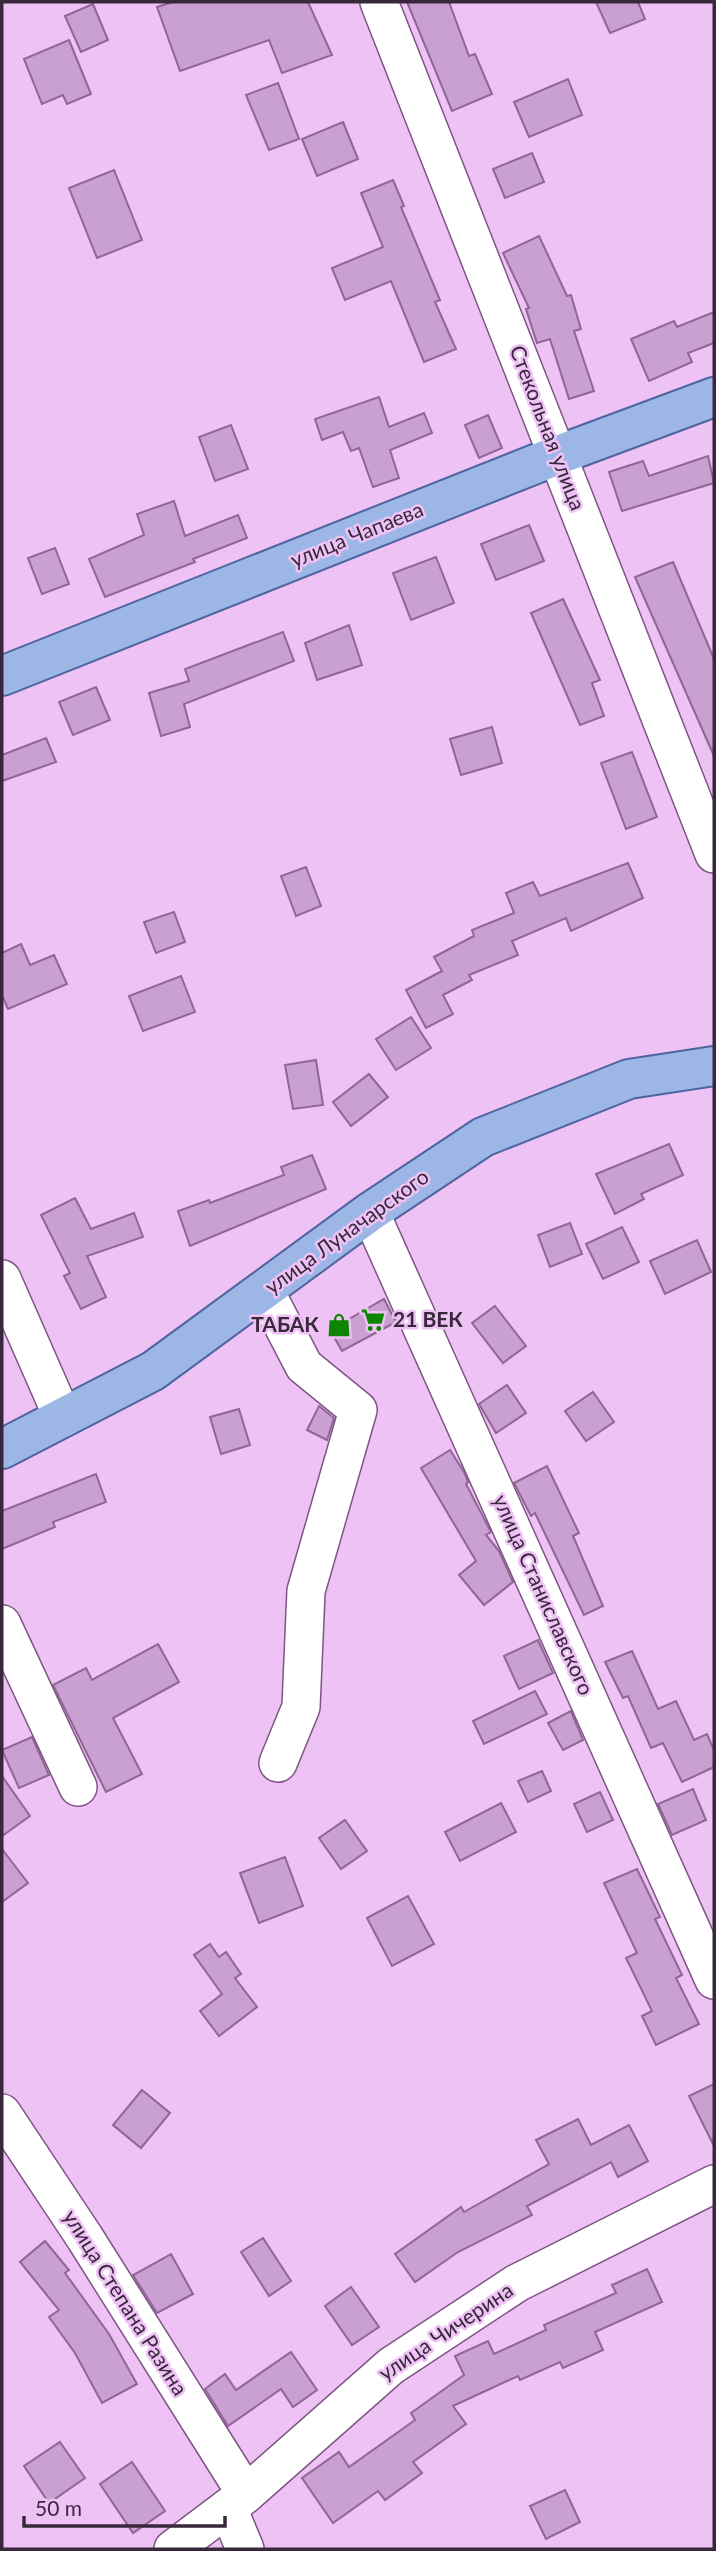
<svg xmlns="http://www.w3.org/2000/svg" width="716" height="2551" font-family="Lato,sans-serif">
	<rect width="100%" height="100%" fill="#efc2f5"/>
	<g fill="#ca9fd1" stroke="#8f6695" stroke-width="2">
		<path d="M 173,2 L 308,2 L 332,55 L 282,73 L 269,40 L 180,71 L 157,7 Z"/>
		<path d="M 407,2 L 449,2 L 469,56 L 475,54 L 492,94 L 452,111 Z"/>
		<path d="M 596,2 L 638,2 L 645,19 L 610,33 Z"/>
		<path d="M 93,4 L 108,40 L 81,52 L 65,16 Z"/>
		<path d="M 69,40 L 91,94 L 67,104 L 63,95 L 42,104 L 24,59 Z"/>
		<path d="M 568,79 L 582,115 L 529,137 L 514,102 Z"/>
		<path d="M 278,83 L 299,139 L 269,150 L 246,95 Z"/>
		<path d="M 343,122 L 358,159 L 317,176 L 302,139 Z"/>
		<path d="M 532,153 L 544,182 L 505,198 L 493,169 Z"/>
		<path d="M 114,170 L 142,240 L 97,258 L 69,188 Z"/>
		<path d="M 393,180 L 404,206 L 401,207 L 440,300 L 435,302 L 456,349 L 424,362 L 391,281 L 345,300 L 332,268 L 383,247 L 361,193 Z"/>
		<path d="M 539,236 L 567,296 L 571,295 L 581,329 L 574,331 L 594,391 L 569,399 L 550,339 L 537,343 L 526,309 L 529,308 L 503,253 Z"/>
		<path d="M 714,312 L 714,343 L 688,353 L 692,362 L 649,381 L 631,339 L 674,321 L 677,327 Z"/>
		<path d="M 379,397 L 389,427 L 424,413 L 432,433 L 390,450 L 399,478 L 373,487 L 359,448 L 351,451 L 343,432 L 322,440 L 315,419 Z"/>
		<path d="M 488,415 L 502,448 L 479,458 L 465,425 Z"/>
		<path d="M 231,425 L 248,469 L 215,481 L 199,437 Z"/>
		<path d="M 708,456 L 714,483 L 622,511 L 609,472 L 643,461 L 649,476 Z"/>
		<path d="M 174,501 L 185,536 L 238,515 L 247,538 L 193,559 L 195,562 L 105,597 L 89,559 L 144,535 L 137,514 Z"/>
		<path d="M 529,525 L 544,561 L 496,580 L 481,544 Z"/>
		<path d="M 55,548 L 69,584 L 42,594 L 28,558 Z"/>
		<path d="M 436,557 L 454,603 L 411,620 L 393,573 Z"/>
		<path d="M 673,562 L 714,659 L 714,756 L 635,577 Z"/>
		<path d="M 563,599 L 600,680 L 592,683 L 604,716 L 580,725 L 531,613 Z"/>
		<path d="M 349,625 L 362,665 L 317,680 L 305,643 Z"/>
		<path d="M 283,632 L 294,661 L 184,704 L 190,727 L 161,736 L 149,693 L 189,681 L 185,669 Z"/>
		<path d="M 96,687 L 110,720 L 73,735 L 59,702 Z"/>
		<path d="M 492,727 L 502,763 L 461,775 L 450,739 Z"/>
		<path d="M 46,738 L 56,762 L 2,781 L 2,755 Z"/>
		<path d="M 632,752 L 657,817 L 626,829 L 601,763 Z"/>
		<path d="M 628,863 L 643,898 L 571,931 L 566,918 L 512,941 L 518,955 L 469,975 L 472,980 L 443,995 L 453,1014 L 426,1028 L 406,990 L 442,971 L 434,957 L 474,936 L 472,930 L 514,913 L 506,893 L 533,882 L 540,896 Z"/>
		<path d="M 306,867 L 321,906 L 296,916 L 281,876 Z"/>
		<path d="M 174,912 L 185,942 L 156,953 L 144,922 Z"/>
		<path d="M 21,944 L 30,965 L 54,955 L 67,984 L 8,1009 L 2,995 L 2,953 Z"/>
		<path d="M 181,976 L 195,1012 L 143,1031 L 129,996 Z"/>
		<path d="M 411,1017 L 431,1048 L 396,1070 L 376,1039 Z"/>
		<path d="M 316,1060 L 323,1105 L 293,1109 L 285,1065 Z"/>
		<path d="M 369,1074 L 388,1097 L 351,1126 L 333,1102 Z"/>
		<path d="M 669,1144 L 683,1175 L 641,1194 L 644,1199 L 615,1214 L 596,1174 Z"/>
		<path d="M 312,1155 L 326,1189 L 190,1246 L 178,1211 L 209,1200 L 210,1203 L 284,1175 L 281,1167 Z"/>
		<path d="M 75,1198 L 91,1229 L 134,1213 L 143,1237 L 87,1256 L 106,1297 L 81,1309 L 64,1276 L 70,1273 L 41,1215 Z"/>
		<path d="M 570,1223 L 582,1254 L 550,1267 L 538,1235 Z"/>
		<path d="M 622,1227 L 639,1262 L 603,1279 L 586,1244 Z"/>
		<path d="M 697,1240 L 711,1272 L 665,1294 L 650,1261 Z"/>
		<path d="M 384,1299 L 396,1322 L 342,1351 L 330,1330 Z"/>
		<path d="M 495,1306 L 526,1346 L 503,1363 L 472,1323 Z"/>
		<path d="M 507,1385 L 526,1413 L 496,1433 L 479,1404 Z"/>
		<path d="M 593,1392 L 614,1422 L 586,1441 L 565,1411 Z"/>
		<path d="M 319,1406 L 334,1418 L 327,1440 L 307,1430 Z"/>
		<path d="M 239,1409 L 250,1445 L 221,1454 L 210,1417 Z"/>
		<path d="M 450,1450 L 464,1472 L 468,1482 L 466,1484 L 491,1532 L 486,1535 L 499,1551 L 513,1582 L 484,1605 L 459,1575 L 476,1561 L 421,1468 Z"/>
		<path d="M 547,1466 L 579,1533 L 573,1536 L 603,1606 L 584,1615 L 535,1513 L 531,1516 L 514,1483 Z"/>
		<path d="M 96,1474 L 106,1502 L 53,1522 L 55,1527 L 2,1549 L 2,1511 Z"/>
		<path d="M 538,1640 L 553,1673 L 519,1689 L 504,1656 Z"/>
		<path d="M 158,1644 L 179,1682 L 113,1718 L 142,1774 L 106,1792 L 53,1685 L 86,1668 L 92,1680 Z"/>
		<path d="M 632,1651 L 658,1709 L 676,1701 L 694,1740 L 707,1734 L 714,1750 L 714,1767 L 682,1782 L 663,1743 L 651,1748 L 628,1696 L 623,1698 L 605,1662 Z"/>
		<path d="M 535,1691 L 547,1714 L 484,1744 L 473,1721 Z"/>
		<path d="M 571,1711 L 583,1740 L 563,1750 L 548,1723 Z"/>
		<path d="M 32,1737 L 49,1775 L 19,1788 L 2,1750 Z"/>
		<path d="M 542,1771 L 551,1791 L 528,1802 L 518,1781 Z"/>
		<path d="M 2,1776 L 30,1816 L 2,1836 Z"/>
		<path d="M 693,1789 L 706,1820 L 672,1835 L 658,1804 Z"/>
		<path d="M 600,1792 L 613,1820 L 587,1832 L 574,1804 Z"/>
		<path d="M 501,1803 L 516,1832 L 460,1861 L 445,1832 Z"/>
		<path d="M 345,1820 L 367,1851 L 341,1869 L 319,1838 Z"/>
		<path d="M 2,1849 L 28,1883 L 2,1902 Z"/>
		<path d="M 285,1857 L 303,1906 L 259,1923 L 240,1873 Z"/>
		<path d="M 637,1869 L 660,1917 L 655,1919 L 682,1975 L 676,1978 L 699,2024 L 656,2045 L 642,2016 L 652,2011 L 626,1958 L 637,1953 L 604,1883 Z"/>
		<path d="M 408,1896 L 434,1944 L 392,1966 L 367,1918 Z"/>
		<path d="M 210,1944 L 219,1957 L 226,1952 L 241,1974 L 235,1978 L 257,2007 L 219,2036 L 200,2011 L 222,1994 L 194,1955 Z"/>
		<path d="M 714,2084 L 714,2146 L 689,2096 Z"/>
		<path d="M 142,2090 L 170,2113 L 141,2148 L 113,2125 Z"/>
		<path d="M 578,2119 L 591,2145 L 629,2125 L 648,2161 L 618,2177 L 611,2162 L 527,2206 L 532,2215 L 458,2252 L 415,2282 L 395,2254 L 461,2207 L 464,2212 L 549,2164 L 536,2140 Z"/>
		<path d="M 263,2238 L 291,2281 L 269,2296 L 241,2252 Z"/>
		<path d="M 45,2241 L 69,2270 L 65,2273 L 109,2334 L 137,2384 L 102,2403 L 75,2353 L 49,2317 L 59,2310 L 20,2262 Z"/>
		<path d="M 171,2254 L 193,2294 L 157,2313 L 133,2275 Z"/>
		<path d="M 647,2269 L 662,2302 L 595,2332 L 603,2350 L 563,2368 L 560,2362 L 520,2380 L 518,2376 L 453,2406 L 466,2424 L 413,2462 L 422,2473 L 385,2500 L 378,2491 L 333,2523 L 302,2478 L 339,2452 L 349,2467 L 415,2420 L 411,2413 L 464,2375 L 455,2356 L 488,2341 L 494,2354 L 546,2330 L 544,2325 L 616,2293 L 612,2285 Z"/>
		<path d="M 351,2287 L 379,2327 L 352,2345 L 325,2306 Z"/>
		<path d="M 291,2352 L 317,2390 L 293,2407 L 281,2389 L 228,2426 L 205,2389 L 225,2374 L 236,2390 Z"/>
		<path d="M 60,2442 L 85,2478 L 49,2503 L 24,2466 Z"/>
		<path d="M 132,2462 L 165,2511 L 133,2533 L 100,2484 Z"/>
		<path d="M 565,2490 L 580,2522 L 546,2539 L 530,2506 Z"/>
	</g>
	<g fill="none" stroke-linecap="round" stroke-linejoin="round">
		<g stroke="#7d5683" stroke-width="40">
			<g id="minor">
				<path d="M 379,2 L 714,854"/>
				<path d="M 370,1212 L 714,1980"/>
				<path d="M 2,1279 L 63,1418"/>
				<path d="M 265,1291 L 304,1366 L 358,1410 L 306,1591 L 301,1707 L 278,1763"/>
				<path d="M 2,1624 L 78,1787"/>
				<path d="M 2,2113 L 85,2238 L 246,2494"/>
				<path d="M 228,2508 L 245,2549"/>
				<path d="M 173,2549 L 246,2494 L 391,2366 L 517,2283 L 714,2184"/>
			</g>
		</g>
		<g stroke="#4e649f" stroke-width="42">
			<g id="major">
				<path d="M 2,676 L 558,455 L 714,397"/>
				<path d="M 2,1449 L 153,1371 L 370,1212 L 483,1137 L 629,1079 L 714,1066"/>
			</g>
		</g>
		<use href="#minor" stroke="#fff" stroke-width="37"/>
		<use href="#major" stroke="#9cb6e6" stroke-width="38"/>
	</g>
	<defs>
		<g id="supermarket-bare" transform="scale(1.89)"><path d="M-6-5.5h2.5l.6 2H6L4.5 2H-2.5L-4.4-4H-6ZM-1.5 3.2a1.3 1.3 0 1 0 .1 0ZM3 3.2a1.3 1.3 0 1 0 .1 0Z" fill="#0d8500" stroke="#efc2f5" stroke-width="2.5" paint-order="stroke"/></g>
		<g id="shop-bare" transform="scale(1.89)"><path d="M-5-2.5h2.3a2.7 3.5 0 0 1 5.4 0H5L5.5 6h-11ZM-1.5-2.5h3a1.5 2.3 0 0 0-3 0Z" fill="#0d8500" stroke="#efc2f5" stroke-width="2.5" paint-order="stroke"/></g>
	</defs>
	<g fill-rule="evenodd">
		<use href="#supermarket-bare" x="373" y="1320"/>
		<use href="#shop-bare" x="339" y="1325"/>
	</g>
	<g text-anchor="middle" stroke-width="5" stroke-linejoin="round" paint-order="stroke">
		<g font-size="21" fill="#39283c" stroke="#efc2f5">
			<text transform="translate(547 428) rotate(69)" y="7">Стекольная улица</text>
			<text transform="translate(357 535) rotate(-22)" y="7">улица Чапаева</text>
			<text transform="translate(347 1232) rotate(-36)" y="7">улица Луначарского</text>
			<text transform="translate(543 1595) rotate(66)" y="7">улица Станиславского</text>
			<text transform="translate(125 2303) rotate(58)" y="7">улица Степана Разина</text>
			<text transform="translate(446 2332) rotate(-34)" y="7">улица Чичерина</text>
		</g>
		<g font-size="21" font-weight="bold" fill="#39283c" stroke="#efc2f5" text-anchor="start">
			<text x="393" y="1327">21 ВЕК</text>
			<text x="319" y="1332" text-anchor="end">ТАБАК</text>
		</g>
	</g>
	<rect width="716" height="2551" fill="none" stroke="#39283c" stroke-width="7"/>
	<path d="M24 2516v10h201v-10" fill="none" stroke="#39283c" stroke-width="3.5"/>
	<text x="35" y="2516" font-size="21" fill="#39283c" stroke="#efc2f5" stroke-width="5" paint-order="stroke">50 m</text>
</svg>
